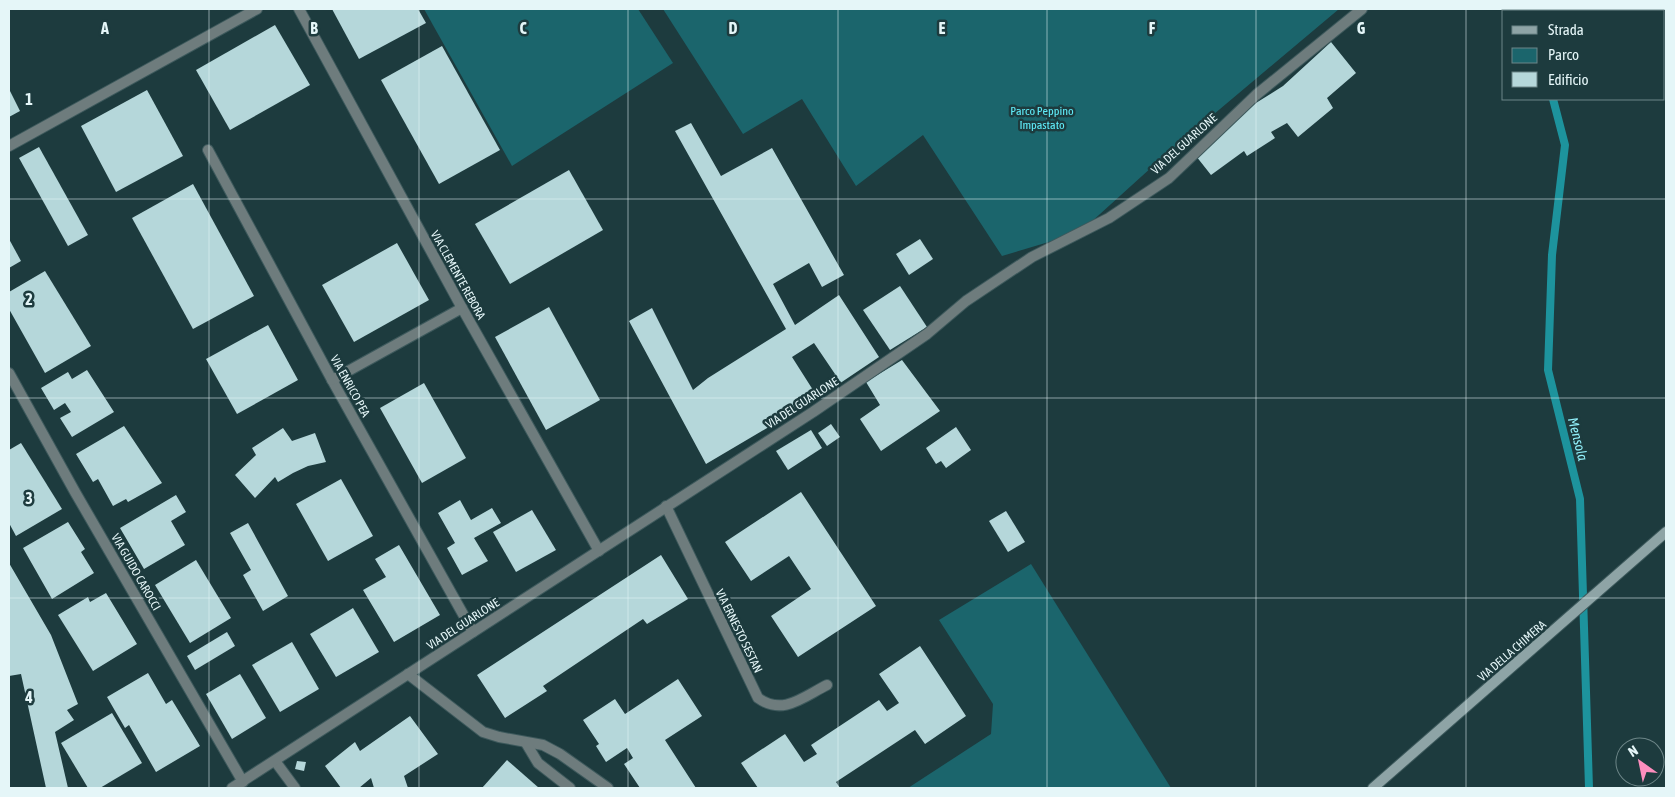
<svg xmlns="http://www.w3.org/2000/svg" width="1675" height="797" font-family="'Asap Condensed',sans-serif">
	<rect width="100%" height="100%" fill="#1d3b3e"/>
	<g fill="#1b656c">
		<path d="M 424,9 L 638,9 L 673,63 L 512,166 Z"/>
		<path d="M 663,9 L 1339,9 L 1163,157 L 1079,233 L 1002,256 L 923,135 L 856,186 L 802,99 L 743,134 Z"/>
		<path d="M 1031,564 L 1171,788 L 908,788 L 991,734 L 993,704 L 939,620 Z"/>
	</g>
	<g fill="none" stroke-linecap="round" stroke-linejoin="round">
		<g stroke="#1d939d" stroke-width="8">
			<path d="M 1530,9 L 1530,11"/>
			<path d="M 1553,99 L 1565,145 L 1552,255 L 1548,370 L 1580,499 L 1589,788"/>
		</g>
	</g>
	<g fill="#b5d7da" fill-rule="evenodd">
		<path d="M 332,9 L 418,9 L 426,23 L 359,59 Z"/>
		<path d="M 275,25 L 310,85 L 230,130 L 196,70 Z"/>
		<path d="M 1331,42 L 1356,73 L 1327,98 L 1333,108 L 1298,137 L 1287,123 L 1271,132 L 1275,138 L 1247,156 L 1244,151 L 1211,175 L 1196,156 L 1251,106 L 1283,86 Z"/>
		<path d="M 442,46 L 500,150 L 439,184 L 381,80 Z"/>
		<path d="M 9,89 L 20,111 L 9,117 Z"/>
		<path d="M 147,90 L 183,156 L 116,192 L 81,126 Z"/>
		<path d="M 691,123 L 721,176 L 772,148 L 844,275 L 822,287 L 809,263 L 773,284 L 795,325 L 839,295 L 879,357 L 818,398 L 706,464 L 629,321 L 652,308 L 693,390 L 708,378 L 786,329 L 675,131 ZM 814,343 L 835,374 L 813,390 L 792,357 Z"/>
		<path d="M 39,147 L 88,235 L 68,246 L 19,158 Z"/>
		<path d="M 569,170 L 603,230 L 510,284 L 475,224 Z"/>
		<path d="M 193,184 L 254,296 L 193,329 L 132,218 Z"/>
		<path d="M 9,239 L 21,261 L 9,268 Z"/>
		<path d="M 920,239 L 933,259 L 909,275 L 896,254 Z"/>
		<path d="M 397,243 L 429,300 L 354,342 L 322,285 Z"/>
		<path d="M 45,271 L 91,346 L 45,373 L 9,309 L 9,292 Z"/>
		<path d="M 900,286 L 927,327 L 890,350 L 863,310 Z"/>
		<path d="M 549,307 L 600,400 L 546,430 L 495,337 Z"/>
		<path d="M 268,325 L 298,380 L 237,414 L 206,359 Z"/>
		<path d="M 902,360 L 940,411 L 881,451 L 860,419 L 880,405 L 866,382 Z"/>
		<path d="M 87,370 L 114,412 L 72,437 L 60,418 L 71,412 L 65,403 L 54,410 L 41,388 L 68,372 L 72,379 Z"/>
		<path d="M 424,383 L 466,458 L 422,483 L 380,408 Z"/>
		<path d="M 831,424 L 840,437 L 827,446 L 818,433 Z"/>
		<path d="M 124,426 L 162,483 L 128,502 L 126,499 L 113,506 L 98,479 L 93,482 L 76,454 Z"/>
		<path d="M 956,427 L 971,450 L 946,468 L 941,461 L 936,464 L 926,448 Z"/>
		<path d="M 283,428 L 292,441 L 315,433 L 326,462 L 308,466 L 293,473 L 278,482 L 275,477 L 255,498 L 235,475 L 256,455 L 252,448 Z"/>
		<path d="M 811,430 L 822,448 L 788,470 L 776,451 Z"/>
		<path d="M 21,443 L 62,509 L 16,536 L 9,523 L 9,450 Z"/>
		<path d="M 341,479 L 373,536 L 328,561 L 296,504 Z"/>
		<path d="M 801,492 L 876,606 L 798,657 L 771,616 L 811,589 L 789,556 L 751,581 L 725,542 Z"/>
		<path d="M 176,495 L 186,512 L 171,521 L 185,545 L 144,569 L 120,528 Z"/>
		<path d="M 460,500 L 471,520 L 492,508 L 501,523 L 474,538 L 488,561 L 462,575 L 447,548 L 455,543 L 438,513 Z"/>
		<path d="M 532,510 L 556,550 L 516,572 L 493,532 Z"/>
		<path d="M 1006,511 L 1025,542 L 1008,552 L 989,521 Z"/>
		<path d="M 68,522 L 85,549 L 81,552 L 94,573 L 52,599 L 23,548 Z"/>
		<path d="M 248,523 L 288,596 L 263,611 L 243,575 L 251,570 L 230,533 Z"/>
		<path d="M 399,545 L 440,615 L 394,642 L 363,590 L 386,577 L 375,559 Z"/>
		<path d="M 661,555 L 688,599 L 647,624 L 643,619 L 543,686 L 547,691 L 505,718 L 477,675 Z"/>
		<path d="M 196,560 L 231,618 L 190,643 L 155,585 Z"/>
		<path d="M 9,563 L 51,635 L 78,704 L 67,710 L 74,720 L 55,732 L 68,788 L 46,788 L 21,674 L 9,676 Z"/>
		<path d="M 106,593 L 137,644 L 93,671 L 58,615 L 88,597 L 90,602 Z"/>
		<path d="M 353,608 L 379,652 L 336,677 L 310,634 Z"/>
		<path d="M 227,632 L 235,646 L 195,670 L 187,656 Z"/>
		<path d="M 292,642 L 319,689 L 280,712 L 252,665 Z"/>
		<path d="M 920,646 L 966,716 L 925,744 L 915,730 L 836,782 L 840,788 L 758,788 L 741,763 L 785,734 L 804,762 L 817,754 L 811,745 L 879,700 L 887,711 L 899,703 L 879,674 Z"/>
		<path d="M 148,673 L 166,704 L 172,700 L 200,746 L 156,772 L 129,725 L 125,728 L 107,697 Z"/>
		<path d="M 240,674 L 266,718 L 232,739 L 206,694 Z"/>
		<path d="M 678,679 L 702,716 L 665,740 L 696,788 L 640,788 L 624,764 L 633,758 L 627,748 L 606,762 L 596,746 L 599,744 L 583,720 L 615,699 L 625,714 Z"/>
		<path d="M 112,713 L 142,763 L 100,788 L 88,788 L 61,743 Z"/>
		<path d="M 410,716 L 438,754 L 404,776 L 408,788 L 374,788 L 371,778 L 359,788 L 341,788 L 325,766 L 355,742 L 360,751 Z"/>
		<path d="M 507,760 L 539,788 L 482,788 Z"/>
		<path d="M 297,761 L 306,762 L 304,771 L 295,769 Z"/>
	</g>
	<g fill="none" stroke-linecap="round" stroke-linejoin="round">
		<g stroke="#3d595c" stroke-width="12">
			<g id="street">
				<path d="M 299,9 L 462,308 L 599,551"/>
				<path d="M 9,146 L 257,9"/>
				<path d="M 208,150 L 332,380 L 473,632"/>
				<path d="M 9,373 L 75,492 L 243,782"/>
				<path d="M 332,380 L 462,308"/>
				<path d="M 666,506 L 758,698 C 783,716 803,697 827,685"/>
				<path d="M 408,674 L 483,732 L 499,737 L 543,745 L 560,754 L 608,788"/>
				<path d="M 526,743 L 538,763 L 570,788"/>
				<path d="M 275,761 L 295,788"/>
				<path d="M 232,788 L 813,412 L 927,334 L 966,301 L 1032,257 L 1109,218 L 1169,178 L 1256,95 L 1362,9"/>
			</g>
		</g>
		<g stroke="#3d595c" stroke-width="12">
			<path id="secondary" d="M 1373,788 L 1666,532"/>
		</g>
		<use href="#street" stroke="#6e7c7d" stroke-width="10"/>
		<use href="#secondary" stroke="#8ea4a6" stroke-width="10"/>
	</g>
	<path fill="none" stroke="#e5f6f8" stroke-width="1" stroke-opacity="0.55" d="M 209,9 L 209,788M 419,9 L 419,788M 628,9 L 628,788M 838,9 L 838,788M 1047,9 L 1047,788M 1256,9 L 1256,788M 1466,9 L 1466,788M 9,199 L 1666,199M 9,398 L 1666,398M 9,598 L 1666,598"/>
	<g text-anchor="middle" stroke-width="5" stroke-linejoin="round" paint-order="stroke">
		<g font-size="12" fill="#60eefb" stroke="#1d3b3e">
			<text x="1042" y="115">Parco Peppino<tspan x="1042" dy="14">Impastato</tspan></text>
		</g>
		<g font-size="12" fill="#e5f6f8" stroke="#1d3b3e">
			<text transform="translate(1184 144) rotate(-42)" y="4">VIA DEL GUARLONE</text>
			<text transform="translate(458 275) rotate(61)" y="4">VIA CLEMENTE REBORA</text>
			<text transform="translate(350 386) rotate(61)" y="4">VIA ENRICO PEA</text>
			<text transform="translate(802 403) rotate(-33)" y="4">VIA DEL GUARLONE</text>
			<text transform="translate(136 572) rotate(60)" y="4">VIA GUIDO CAROCCI</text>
			<text transform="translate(463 624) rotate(-33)" y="4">VIA DEL GUARLONE</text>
			<text transform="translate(739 631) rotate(64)" y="4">VIA ERNESTO SESTAN</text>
			<text transform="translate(1512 651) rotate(-41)" y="4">VIA DELLA CHIMERA</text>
		</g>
		<g font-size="14" font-style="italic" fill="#92f1fb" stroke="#1d3b3e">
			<text transform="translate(1578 439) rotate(76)" y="5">Mensola</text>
		</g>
	</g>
	<g font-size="16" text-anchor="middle" font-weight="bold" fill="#e5f6f8" stroke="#1d3b3e" stroke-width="5" stroke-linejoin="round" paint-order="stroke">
		<text x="105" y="34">A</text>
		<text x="314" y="34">B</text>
		<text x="523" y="34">C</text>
		<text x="733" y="34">D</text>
		<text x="942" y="34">E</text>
		<text x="1152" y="34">F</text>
		<text x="1361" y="34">G</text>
		<text x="29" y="105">1</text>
		<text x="29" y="305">2</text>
		<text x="29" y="504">3</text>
		<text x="29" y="703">4</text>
	</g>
	<rect width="1675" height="797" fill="none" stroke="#e5f6f8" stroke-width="20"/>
	<rect x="1502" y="10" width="162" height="90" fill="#1d3b3e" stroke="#6d8688"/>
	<rect x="1512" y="26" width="25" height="8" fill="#8ea4a6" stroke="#6d8688"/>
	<text x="1548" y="35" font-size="15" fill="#e5f6f8">Strada</text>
	<rect x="1512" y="48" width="25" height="15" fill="#1b656c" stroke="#6d8688"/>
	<text x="1548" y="60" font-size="15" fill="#e5f6f8">Parco</text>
	<rect x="1512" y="72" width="25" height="15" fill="#b5d7da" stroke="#6d8688"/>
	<text x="1548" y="85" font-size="15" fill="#e5f6f8">Edificio</text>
	<g transform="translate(1640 762) rotate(327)"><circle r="24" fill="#1d3b3e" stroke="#6d8688"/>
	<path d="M0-4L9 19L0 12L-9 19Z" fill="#fd8ebe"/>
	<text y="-8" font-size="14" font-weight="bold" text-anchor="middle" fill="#e5f6f8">N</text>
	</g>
</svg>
